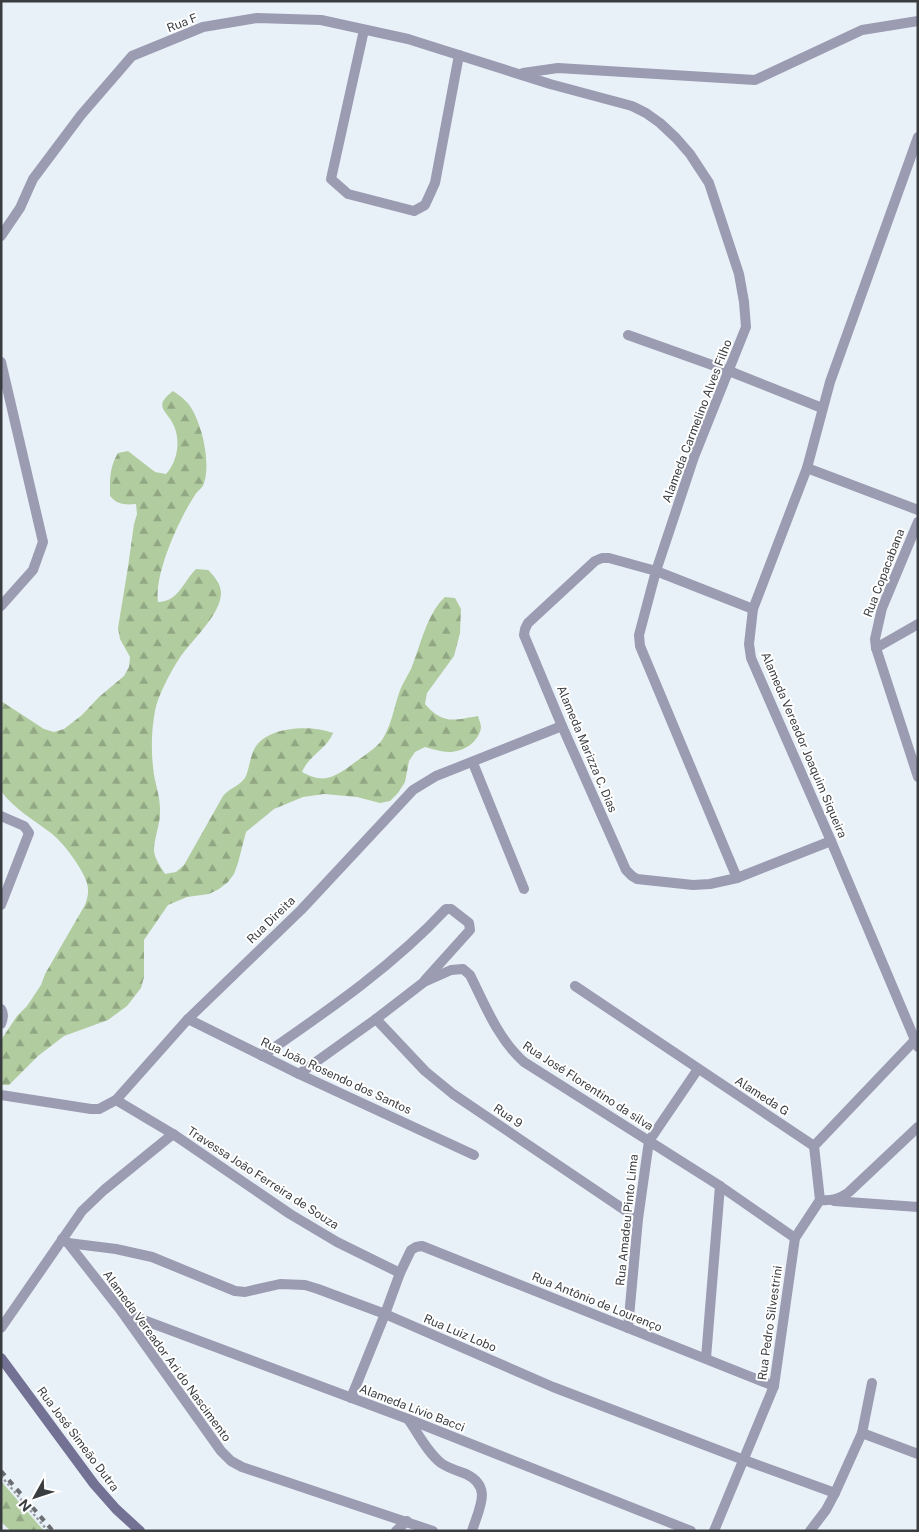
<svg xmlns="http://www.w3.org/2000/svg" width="919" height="1532" font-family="'Public Sans',sans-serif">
	<defs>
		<pattern id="forest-firs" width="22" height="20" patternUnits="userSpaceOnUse" patternTransform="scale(1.25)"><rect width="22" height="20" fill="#b1cc9f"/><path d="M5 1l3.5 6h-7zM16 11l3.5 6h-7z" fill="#91a783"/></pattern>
	</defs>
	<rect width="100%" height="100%" fill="#e9f1f8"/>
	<g fill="url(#forest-firs)">
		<path d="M 173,391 C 179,395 186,400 190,406 C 202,424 211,462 204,483 C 203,488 197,491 195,495 C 179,519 154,574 158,602 C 178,602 183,582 196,569 L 208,570 C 214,576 221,584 221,593 C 221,614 193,639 181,656 C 172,669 158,695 155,711 C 151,732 151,754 154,775 C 156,786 160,797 160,809 C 161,823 154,838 154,850 C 154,858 161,867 165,874 L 176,872 L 184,865 L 223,796 C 229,788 242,785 246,776 C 250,766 250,755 256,746 C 271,726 312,725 333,733 C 326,750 309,755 302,772 C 322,783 332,779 350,766 C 359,759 377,748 382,740 C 391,726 394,708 399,693 C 402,684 407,677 411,669 C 420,647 427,613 445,597 L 455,598 L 461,609 L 460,633 L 454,656 L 427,693 L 425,704 C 443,725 454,720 478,716 C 479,720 481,724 481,728 C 478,743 463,752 449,752 C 441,752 433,749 425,747 L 415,752 L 409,761 L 405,782 L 398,793 L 390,801 L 380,803 L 357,797 L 324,794 L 303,797 L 274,809 L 246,832 L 238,863 L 234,874 L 228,882 L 219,889 L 209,894 L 187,897 L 168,905 L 144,940 L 144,977 L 141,988 L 127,1006 L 108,1020 L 64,1036 L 38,1056 L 9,1085 L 1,1085 L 1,1040 L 17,1016 L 27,1006 L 41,985 L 45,974 L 85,905 C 88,897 89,891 87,883 C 83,869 63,842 51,833 C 34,820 14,809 1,791 L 1,701 L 44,729 L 54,732 L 64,729 L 82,715 L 99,697 L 124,676 L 129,667 L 130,657 L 120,639 L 118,628 L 128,567 L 134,524 L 137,514 L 136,504 C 125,505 118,505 110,496 C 110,480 109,468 118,453 L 128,451 L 155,472 L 166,474 C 177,462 181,442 174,426 C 167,410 152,407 173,391 Z"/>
		<path d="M 1,1481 L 44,1531 L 11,1531 L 1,1522 Z"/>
	</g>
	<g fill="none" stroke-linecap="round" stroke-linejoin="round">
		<path stroke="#969ca1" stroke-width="2.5" stroke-dasharray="2.5 2.5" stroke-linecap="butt" d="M 1,1476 L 48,1531"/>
		<g stroke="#9b9bb2" stroke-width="10">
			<path d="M 364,30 L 331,179 L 348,194 L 414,211 L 425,205 L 435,183 L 459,55"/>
			<path d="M 523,73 L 558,68 L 755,80 L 862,30 L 918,21"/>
			<path d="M 918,137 L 830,382 L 807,468 L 753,609 L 749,644 L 751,658 L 831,841 L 918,1047"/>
			<path d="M 1,236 L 20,208 L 33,179 L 81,115 L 132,56 L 203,27 L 257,18 L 321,20 L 408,39 L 550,84 L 632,106 L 646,113 L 660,123 L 676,138 L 690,154 L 709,183 L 739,274 L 744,302 L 746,327 L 694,457 L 656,571 L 639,635 L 640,646 L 737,878"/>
			<path d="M 628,335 L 729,371 L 822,408"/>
			<path d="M 1,362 L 43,542 L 33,570 L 1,606"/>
			<path d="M 807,468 L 918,510"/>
			<path d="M 918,522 L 882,608 L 875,639 L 876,648 L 918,777"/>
			<path d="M 753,609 L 656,571 L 609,558 L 602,558 L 595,561 L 528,623 L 525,629 L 524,635 L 562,726 L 626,870 L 632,876 L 637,879 L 693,885 L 710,884 L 737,878 L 831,841"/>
			<path d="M 876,648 L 918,624"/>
			<path d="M 473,763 L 524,889"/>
			<path d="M 1,816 L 24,826 L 29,833 L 1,905"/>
			<path d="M 575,986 L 814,1146 L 915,1040"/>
			<path d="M 1,1009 C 4,1013 3,1019 1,1024"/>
			<path d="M 188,1019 L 299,1074 L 474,1155"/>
			<path d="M 376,1019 L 425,1071 L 453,1094 L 638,1219"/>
			<path d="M 262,1056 C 327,1011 392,967 446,909 L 451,909 L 469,923 L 470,930 L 425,980"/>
			<path d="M 299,1074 L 376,1019 L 424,982 L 451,970 L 463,969 L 470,975 C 485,1005 498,1039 524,1062 L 720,1186 L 795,1238"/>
			<path d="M 1,1095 L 91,1109 L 99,1109 L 116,1100 L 188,1019 L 301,910 L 413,790 L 436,776 L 562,726"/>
			<path d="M 116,1100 L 173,1134 L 290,1214 L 337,1242 L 400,1273"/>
			<path d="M 820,1200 C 832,1201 839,1199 849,1192 L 918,1127"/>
			<path d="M 834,1201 L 918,1207"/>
			<path d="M 62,1239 L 68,1243 L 122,1312 L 221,1451 L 231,1461 L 242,1467 L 433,1531"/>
			<path d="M 68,1243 L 116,1249 L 152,1257 L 235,1291 L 245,1292 L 280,1284 L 305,1285 L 318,1289 L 385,1314 L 553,1387 L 744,1460 L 835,1493"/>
			<path d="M 122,1312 L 408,1419 L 691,1531"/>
			<path d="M 1,1328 L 82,1211 L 104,1190 L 173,1134"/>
			<path d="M 628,1328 L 638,1219 L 649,1141 L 698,1069"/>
			<path d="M 706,1358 L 720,1186"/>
			<path d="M 351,1398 L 385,1314 L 400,1273 L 411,1250 L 416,1247 L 422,1246 L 774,1386"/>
			<path d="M 408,1419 C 418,1433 427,1452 441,1463 C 448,1468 458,1471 466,1474 C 493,1487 479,1508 472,1531"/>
			<path d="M 862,1433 L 918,1454"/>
			<path d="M 396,1531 L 407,1521"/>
			<path d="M 714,1531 L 774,1386 L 795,1238 L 820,1200 L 814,1146"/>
			<path d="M 810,1531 L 826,1510 L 835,1493 L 862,1433 L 872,1383"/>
		</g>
		<path stroke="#737294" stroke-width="10" d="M 1,1358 L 94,1484 L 116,1509 L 140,1531"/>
		<path stroke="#6a6e72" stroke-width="4" stroke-dasharray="6 6" stroke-linecap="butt" d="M 1,1471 L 53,1531"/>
	</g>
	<g text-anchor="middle" stroke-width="4" stroke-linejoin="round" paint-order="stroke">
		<g font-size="12" fill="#3a3d40" stroke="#fff">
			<text transform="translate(182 23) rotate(-21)" y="4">Rua F</text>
			<text transform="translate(697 421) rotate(-69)" y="4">Alameda Carmelino Alves Filho</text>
			<text transform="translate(884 573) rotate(-69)" y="4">Rua Copacabana</text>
			<text transform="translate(804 745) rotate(67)" y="4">Alameda Vereador Joaquim Siqueira</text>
			<text transform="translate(587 749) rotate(67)" y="4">Alameda Marizza C. Dias</text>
			<text transform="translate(271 920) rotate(-44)" y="4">Rua Direita</text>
			<text transform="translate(336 1076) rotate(25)" y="4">Rua João Rosendo dos Santos</text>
			<text transform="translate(588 1086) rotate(33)" y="4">Rua José Florentino da silva</text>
			<text transform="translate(762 1096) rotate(33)" y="4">Alameda G</text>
			<text transform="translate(508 1116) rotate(34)" y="4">Rua 9</text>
			<text transform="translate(263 1178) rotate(33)" y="4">Travessa João Ferreira de Souza</text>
			<text transform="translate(627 1220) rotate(-84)" y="4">Rua Amadeu Pinto Lima</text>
			<text transform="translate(597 1302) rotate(22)" y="4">Rua Antônio de Lourenço</text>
			<text transform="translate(770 1323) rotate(-82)" y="4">Rua Pedro Silvestrini</text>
			<text transform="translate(460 1333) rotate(23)" y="4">Rua Luiz Lobo</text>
			<text transform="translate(167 1356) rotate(54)" y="4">Alameda Vereador Ari do Nascimento</text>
			<text transform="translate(412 1408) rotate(21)" y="4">Alameda Lívio Bacci</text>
			<text transform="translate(78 1439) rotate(53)" y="4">Rua José Simeão Dutra</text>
		</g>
	</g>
	<rect width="919" height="1532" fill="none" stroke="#3a3d40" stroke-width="5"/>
	<g transform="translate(35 1497) rotate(230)" stroke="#ffffff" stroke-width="4" paint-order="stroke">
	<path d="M0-4L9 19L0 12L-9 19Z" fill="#3a3d40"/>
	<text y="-8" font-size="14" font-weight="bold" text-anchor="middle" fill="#3a3d40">N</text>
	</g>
</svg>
